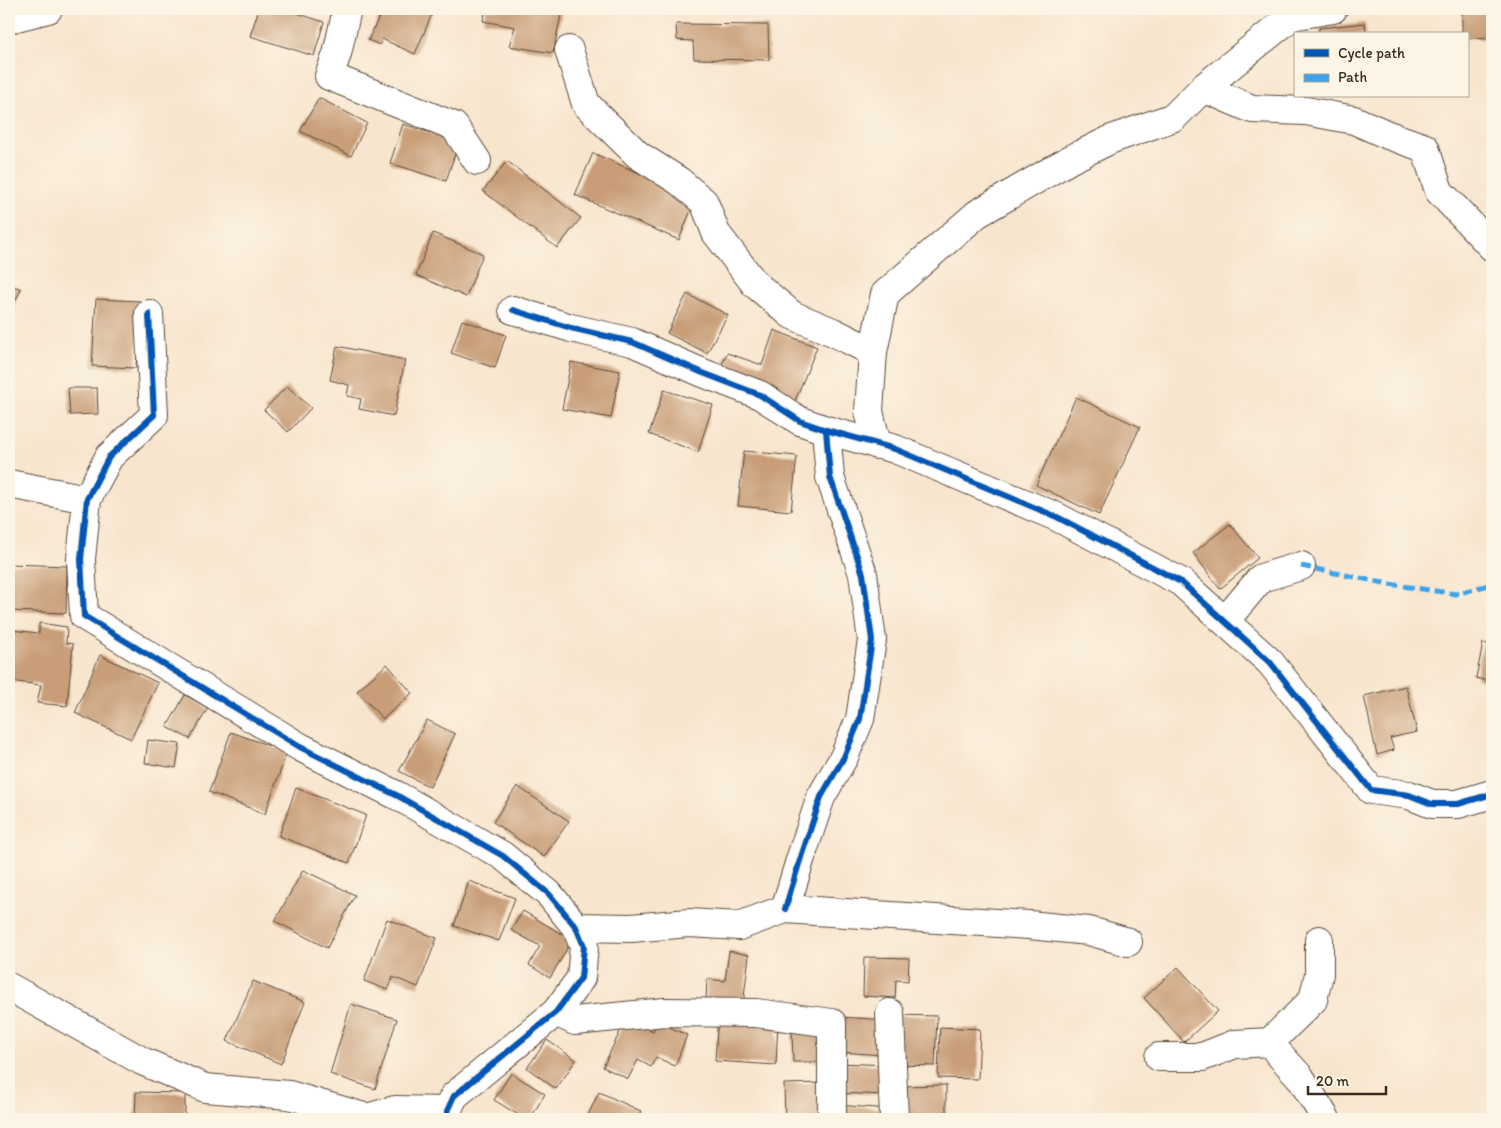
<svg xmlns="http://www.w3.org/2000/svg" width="1501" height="1128" font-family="Itim,sans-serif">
	<rect width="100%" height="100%" fill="#fcf5e5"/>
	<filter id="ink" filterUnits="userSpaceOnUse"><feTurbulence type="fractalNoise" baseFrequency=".02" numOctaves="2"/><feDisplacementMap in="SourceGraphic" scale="10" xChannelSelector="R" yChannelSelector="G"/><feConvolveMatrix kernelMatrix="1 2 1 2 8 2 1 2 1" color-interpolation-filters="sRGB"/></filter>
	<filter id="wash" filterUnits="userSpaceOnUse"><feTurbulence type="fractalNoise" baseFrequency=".0096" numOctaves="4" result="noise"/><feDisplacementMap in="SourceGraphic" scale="20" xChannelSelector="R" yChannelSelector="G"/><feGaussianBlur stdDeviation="1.12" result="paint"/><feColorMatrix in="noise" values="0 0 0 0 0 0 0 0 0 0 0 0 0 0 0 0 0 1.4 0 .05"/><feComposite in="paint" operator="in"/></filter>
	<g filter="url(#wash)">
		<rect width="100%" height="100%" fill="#f8e5ce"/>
		<g id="blocks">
			<g fill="#c89d77">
				<path d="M 259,9 L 285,9 L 324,22 L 314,56 L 250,36 Z"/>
				<path d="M 383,9 L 434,9 L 415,54 L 382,39 L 380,45 L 368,40 Z"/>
				<path d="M 486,9 L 554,9 L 562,10 L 553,53 L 509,46 L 515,27 L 483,21 Z"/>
				<path d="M 1462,9 L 1492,9 L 1492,39 L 1467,38 L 1467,34 L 1462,34 Z"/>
				<path d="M 1365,23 L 1366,34 L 1319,34 L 1319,28 Z"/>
				<path d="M 676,24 L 768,25 L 769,60 L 694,59 L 693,41 L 677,40 Z"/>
				<path d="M 319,98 L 367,123 L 351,156 L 300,131 Z"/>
				<path d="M 403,124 L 459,142 L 446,181 L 390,163 Z"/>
				<path d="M 593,153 L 696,198 L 679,240 L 575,195 Z"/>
				<path d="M 507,161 L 581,218 L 557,248 L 483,191 Z"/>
				<path d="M 433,233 L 483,254 L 466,297 L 416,275 Z"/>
				<path d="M 9,284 L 21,289 L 9,315 Z"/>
				<path d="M 687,294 L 728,315 L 707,353 L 667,333 Z"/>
				<path d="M 96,299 L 140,301 L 136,368 L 92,366 Z"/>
				<path d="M 462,320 L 506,335 L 495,368 L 451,353 Z"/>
				<path d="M 774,330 L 817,347 L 795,401 L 749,382 L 717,376 L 727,353 L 762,365 Z"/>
				<path d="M 337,346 L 405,360 L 394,416 L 359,409 L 361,399 L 347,396 L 349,385 L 330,380 Z"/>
				<path d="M 571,362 L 620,371 L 611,418 L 562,409 Z"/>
				<path d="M 287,386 L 311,408 L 288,432 L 264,410 Z"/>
				<path d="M 68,388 L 97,388 L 98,414 L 70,415 Z"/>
				<path d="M 664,390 L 713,405 L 698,452 L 649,434 Z"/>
				<path d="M 1076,397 L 1140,427 L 1099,515 L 1036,485 Z"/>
				<path d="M 744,451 L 797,456 L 791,511 L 738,506 Z"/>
				<path d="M 1230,524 L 1258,558 L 1220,589 L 1193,553 Z"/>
				<path d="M 9,564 L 67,566 L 66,613 L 9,611 Z"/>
				<path d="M 39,623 L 67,627 L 66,643 L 73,644 L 67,706 L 37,703 L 41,685 L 9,681 L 9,649 L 11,630 L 39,633 Z"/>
				<path d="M 1483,643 L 1492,645 L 1492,682 L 1476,678 Z"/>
				<path d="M 100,655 L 158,683 L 131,739 L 75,713 Z"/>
				<path d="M 387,664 L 412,693 L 383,719 L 357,691 Z"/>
				<path d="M 1406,686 L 1417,732 L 1390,738 L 1394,750 L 1377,755 L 1364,696 Z"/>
				<path d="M 185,695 L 208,708 L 190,739 L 167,727 Z"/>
				<path d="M 427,720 L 455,734 L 430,787 L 399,771 Z"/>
				<path d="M 231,732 L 287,752 L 265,814 L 209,792 Z"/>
				<path d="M 148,740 L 180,744 L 176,768 L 145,763 Z"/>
				<path d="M 517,786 L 569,821 L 544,857 L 493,822 Z"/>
				<path d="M 296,788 L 366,815 L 349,863 L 279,836 Z"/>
				<path d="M 303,870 L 355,895 L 327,948 L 275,921 Z"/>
				<path d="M 469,881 L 515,898 L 499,941 L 454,926 Z"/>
				<path d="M 523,911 L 572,940 L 550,978 L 529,965 L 540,946 L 511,930 Z"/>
				<path d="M 387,919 L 437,938 L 418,987 L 393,977 L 388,990 L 364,981 Z"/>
				<path d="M 729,951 L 749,955 L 743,1005 L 706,1001 L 707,979 L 725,981 Z"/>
				<path d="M 864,957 L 909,958 L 908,981 L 896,980 L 895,998 L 863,996 Z"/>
				<path d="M 1178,967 L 1218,1011 L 1184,1042 L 1144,998 Z"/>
				<path d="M 253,981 L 305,1002 L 281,1064 L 227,1041 Z"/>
				<path d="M 351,1004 L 397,1019 L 375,1089 L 330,1074 Z"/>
				<path d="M 896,1015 L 937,1016 L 935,1066 L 894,1065 Z"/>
				<path d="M 718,1016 L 778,1020 L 776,1065 L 715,1061 Z"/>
				<path d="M 841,1017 L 886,1020 L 884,1055 L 839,1052 Z"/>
				<path d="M 626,1019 L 653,1031 L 658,1022 L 687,1035 L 675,1066 L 656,1057 L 651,1067 L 638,1060 L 628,1079 L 603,1067 Z"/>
				<path d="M 940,1027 L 980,1029 L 978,1079 L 938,1078 Z"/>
				<path d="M 792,1032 L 821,1032 L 822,1062 L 793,1062 Z"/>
				<path d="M 547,1040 L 576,1060 L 556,1089 L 527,1068 Z"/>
				<path d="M 839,1063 L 887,1065 L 886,1095 L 837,1093 Z"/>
				<path d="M 511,1073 L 545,1094 L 530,1119 L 525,1119 L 494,1100 Z"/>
				<path d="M 822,1083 L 822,1119 L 785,1119 L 784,1084 Z"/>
				<path d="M 946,1085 L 946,1119 L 899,1119 L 899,1086 Z"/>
				<path d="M 136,1092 L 185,1093 L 185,1119 L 135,1119 Z"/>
				<path d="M 599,1092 L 641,1111 L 637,1119 L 586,1119 Z"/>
				<path d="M 837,1105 L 889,1109 L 888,1119 L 837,1119 Z"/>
			</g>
		</g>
	</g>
	<g filter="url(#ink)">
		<use href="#blocks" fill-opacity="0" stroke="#574638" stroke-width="1"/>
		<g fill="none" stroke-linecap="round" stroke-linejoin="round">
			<g stroke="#574638" stroke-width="30">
				<g id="minor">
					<path d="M 347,9 L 337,54 L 329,76 L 454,126 L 477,161"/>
					<path d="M 9,19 L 48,9"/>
					<path d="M 569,50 L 586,104 L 638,155 L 679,181 L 704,202 L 716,233 L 755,284 L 792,315 L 833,332 L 873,352"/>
					<path d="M 1203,88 L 1252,109 L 1306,111 L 1354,120 L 1388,135 L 1425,148 L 1439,191 L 1492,247"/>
					<path d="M 513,310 L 571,328 L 632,342 L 703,373 L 760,395 L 800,421 L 826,430 L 830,477 L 863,574 L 872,640 L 860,719 L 844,757 L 821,797 L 801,857 L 785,909"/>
					<path d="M 149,314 L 154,415 L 109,457 L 87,499 L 81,559 L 84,616 L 300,747 L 398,796 L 503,856 L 549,894 L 576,927 L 584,946 L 581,978 L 556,1012 L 454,1096 L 447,1111 L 449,1119"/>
					<path d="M 826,430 L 895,449 L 1057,517 L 1181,582 L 1270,662 L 1371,790 L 1409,795 L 1432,804 L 1458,804 L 1492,794"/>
					<path d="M 877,445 L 869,411 L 873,352 L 885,294 L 977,214 L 1071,159 L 1112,139 L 1174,117 L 1203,88 L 1292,16 L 1333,9"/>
					<path d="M 9,484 L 87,499"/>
					<path d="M 1225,621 L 1261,578 L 1301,566"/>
					<path d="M 576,927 L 631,928 L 689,923 L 739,926 L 785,909 L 1029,925 L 1089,931 L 1128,942"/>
					<path d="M 9,987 L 142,1061 L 205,1088 L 289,1095 L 367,1118 L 395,1110 L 447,1111"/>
					<path d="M 556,1012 L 575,1021 L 665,1012 L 756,1013 L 832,1023 L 832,1119"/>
					<path d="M 890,1013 L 894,1119"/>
					<path d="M 1270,1042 L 1279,1054 L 1300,1077 L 1326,1119"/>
					<path d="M 1159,1057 L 1202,1057 L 1235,1044 L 1270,1042 L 1313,1000 L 1319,974 L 1319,940"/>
				</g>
			</g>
			<use href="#minor" stroke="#fff" stroke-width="28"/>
			<path stroke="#3fa3ea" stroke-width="5" stroke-dasharray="10 5" stroke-linecap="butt" d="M 1301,566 L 1389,584 L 1456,594 L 1492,584"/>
			<g stroke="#fcf5e5" stroke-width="9">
				<g id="cycleway">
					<path d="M 513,310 L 571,328 L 632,342 L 703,373 L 760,395 L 800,421 L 826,430 L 830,477 L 863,574 L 872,640 L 860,719 L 844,757 L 821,797 L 801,857 L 785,909"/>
					<path d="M 149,314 L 154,415 L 109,457 L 87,499 L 81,559 L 84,616 L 300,747 L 398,796 L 503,856 L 549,894 L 576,927 L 584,946 L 581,978 L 556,1012 L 454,1096 L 447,1111 L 449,1119"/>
					<path d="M 826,430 L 895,449 L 1057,517 L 1181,582 L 1270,662 L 1371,790 L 1409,795 L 1432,804 L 1458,804 L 1492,794"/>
				</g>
			</g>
			<use href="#cycleway" stroke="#0057b8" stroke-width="6"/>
		</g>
	</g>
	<rect width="1501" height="1128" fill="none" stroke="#fcf5e5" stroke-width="30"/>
	<rect x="1294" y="32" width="175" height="65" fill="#fcf5e5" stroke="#afa495"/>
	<rect x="1304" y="49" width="25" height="8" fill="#0057b8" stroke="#afa495"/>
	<text x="1338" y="58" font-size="15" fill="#3b2a1e">Cycle path</text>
	<rect x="1304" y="74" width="25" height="8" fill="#3fa3ea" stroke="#afa495"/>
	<text x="1338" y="82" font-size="15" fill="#3b2a1e">Path</text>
	<path d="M1308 1086v8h78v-8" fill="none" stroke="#3b2a1e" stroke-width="2.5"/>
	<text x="1316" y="1086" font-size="15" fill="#3b2a1e" stroke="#fcf5e5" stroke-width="4" paint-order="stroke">20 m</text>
</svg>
